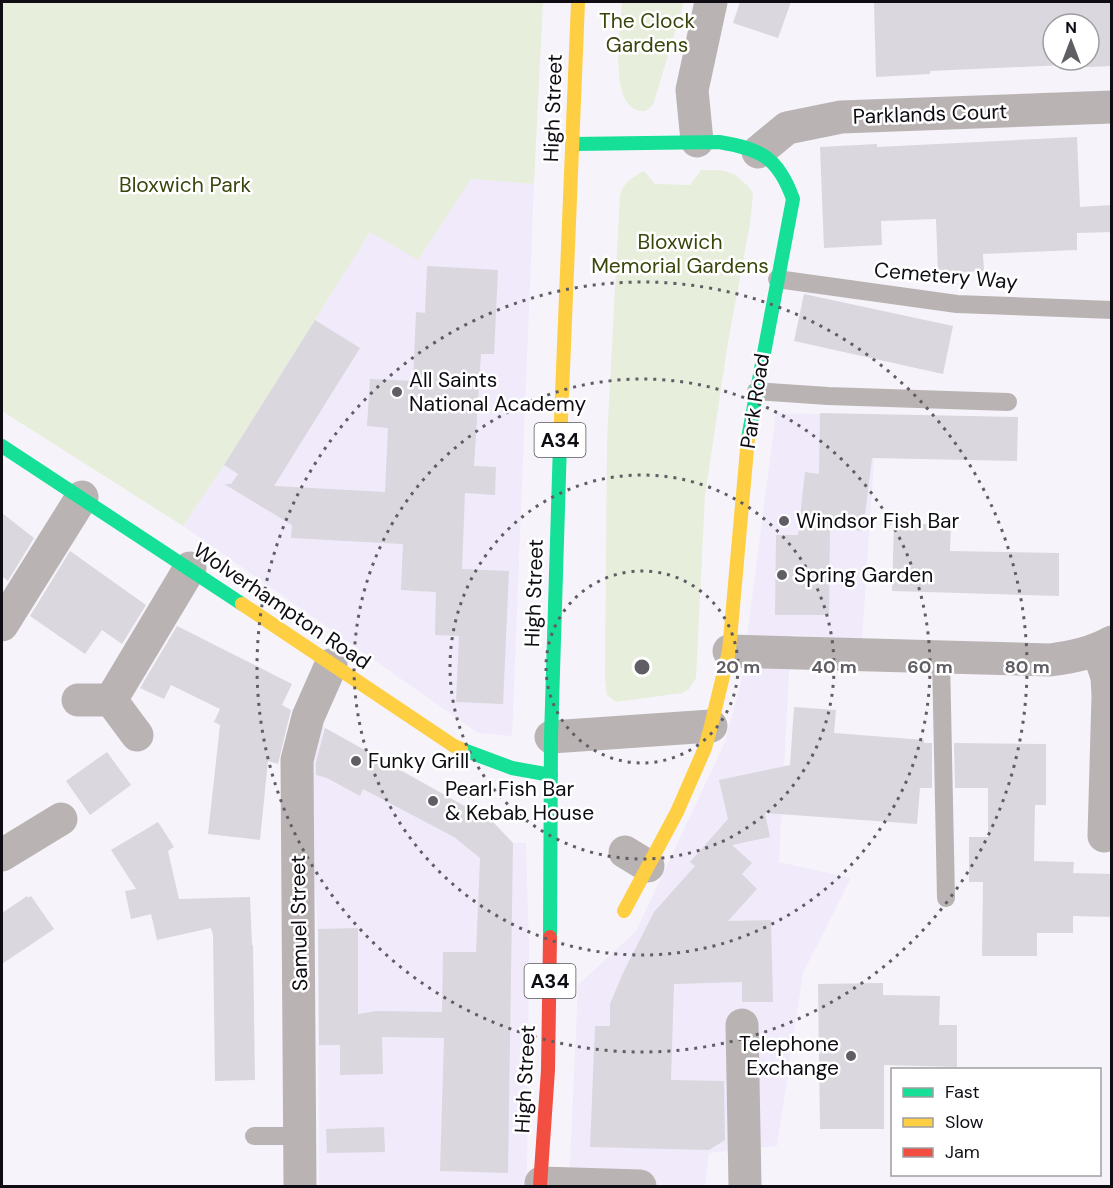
<svg xmlns="http://www.w3.org/2000/svg" width="1113" height="1188" font-family="'DM Sans',sans-serif">
	<rect width="100%" height="100%" fill="#f6f4fa"/>
	<g fill="#f0eafb">
		<path d="M 471,179 L 534,184 L 512,736 L 478,733 L 183,526 L 224,465 L 370,232 L 418,259 Z"/>
		<path d="M 776,413 L 877,415 L 862,640 L 791,635 L 779,862 L 851,878 L 803,973 L 777,1146 L 709,1153 L 705,1186 L 569,1186 L 578,985 L 636,931 L 725,742 L 741,683 Z"/>
		<path d="M 321,725 L 493,822 L 513,843 L 526,843 L 529,945 L 527,1186 L 319,1186 L 318,929 L 307,773 Z"/>
	</g>
	<g fill="#e7eedb">
		<path d="M 2,2 L 543,2 L 534,184 L 471,179 L 418,260 L 370,232 L 224,465 L 183,526 L 2,411 Z"/>
		<path d="M 622,2 L 684,2 L 653,105 L 646,111 C 606,115 621,26 622,2 Z"/>
		<path d="M 701,170 L 720,170 L 734,174 L 749,187 L 753,194 L 750,224 L 728,342 L 705,495 L 696,678 L 689,689 L 682,693 L 616,702 L 607,695 L 605,679 L 607,440 L 620,195 C 624,182 633,177 644,171 L 655,184 L 690,185 Z"/>
	</g>
	<g fill="#dad7de" fill-rule="evenodd">
		<path d="M 740,2 L 791,2 L 778,38 L 733,23 Z"/>
		<path d="M 874,2 L 1112,2 L 1112,66 L 1064,68 L 1064,65 L 930,71 L 930,74 L 876,77 ZM 1053,24 L 1089,24 L 1089,60 L 1053,60 Z"/>
		<path d="M 1077,137 L 1080,207 L 1112,205 L 1112,232 L 1077,233 L 1077,250 L 983,254 L 984,271 L 938,273 L 936,219 L 881,221 L 882,245 L 824,248 L 820,147 L 877,144 L 877,147 Z"/>
		<path d="M 427,266 L 498,270 L 494,354 L 481,354 L 474,466 L 496,467 L 495,495 L 465,493 L 462,569 L 509,571 L 503,704 L 456,702 L 459,636 L 435,635 L 436,592 L 401,590 L 403,544 L 291,538 L 292,525 L 224,484 L 231,484 L 238,474 L 224,465 L 315,320 L 360,348 L 274,486 L 385,492 L 388,428 L 367,426 L 370,379 L 413,381 L 416,312 L 425,313 Z"/>
		<path d="M 804,294 L 953,326 L 943,374 L 794,341 Z"/>
		<path d="M 820,413 L 1018,417 L 1017,461 L 872,458 L 863,531 L 830,527 L 829,615 L 775,615 L 776,535 L 798,535 L 805,472 L 819,474 Z"/>
		<path d="M 2,513 L 34,538 L 8,581 L 2,576 Z"/>
		<path d="M 894,523 L 951,525 L 950,551 L 1059,553 L 1059,596 L 892,591 Z"/>
		<path d="M 70,551 L 146,605 L 122,644 L 102,630 L 85,654 L 30,616 Z"/>
		<path d="M 177,626 L 292,684 L 282,705 L 291,710 L 278,764 L 268,761 L 260,840 L 208,834 L 220,725 L 214,722 L 220,709 L 171,685 L 164,699 L 140,688 Z"/>
		<path d="M 794,707 L 836,710 L 834,733 L 924,740 L 924,743 L 932,743 L 932,788 L 920,788 L 917,824 L 765,813 L 770,837 L 732,845 L 752,863 L 742,874 L 757,889 L 728,921 L 771,920 L 773,1002 L 742,1002 L 742,982 L 674,984 L 671,1080 L 724,1081 L 725,1140 L 709,1150 L 590,1147 L 595,1026 L 610,1026 L 610,1004 L 623,973 L 654,912 L 695,866 L 690,862 L 728,819 L 719,780 L 790,765 Z"/>
		<path d="M 325,728 L 493,822 L 513,843 L 508,1173 L 440,1171 L 444,1038 L 382,1037 L 383,1074 L 340,1075 L 340,1045 L 319,1045 L 318,929 L 358,928 L 358,1014 L 376,1011 L 442,1012 L 443,952 L 476,952 L 480,858 L 454,837 L 363,789 L 360,796 L 327,778 L 316,775 L 316,762 Z"/>
		<path d="M 954,743 L 1046,744 L 1046,805 L 1035,805 L 1034,861 L 1074,862 L 1073,873 L 1112,874 L 1112,917 L 1073,916 L 1073,933 L 1037,933 L 1037,956 L 982,956 L 983,882 L 969,882 L 969,837 L 988,837 L 988,788 L 955,788 Z"/>
		<path d="M 107,752 L 131,785 L 90,815 L 66,781 Z"/>
		<path d="M 158,822 L 174,847 L 168,851 L 179,899 L 250,897 L 252,945 L 253,945 L 255,1080 L 215,1081 L 213,935 L 211,928 L 157,940 L 151,914 L 131,919 L 125,891 L 136,889 L 111,850 Z"/>
		<path d="M 27,896 L 28,898 L 31,896 L 54,929 L 2,964 L 2,913 Z"/>
		<path d="M 883,983 L 883,995 L 940,996 L 939,1025 L 957,1025 L 957,1067 L 884,1065 L 884,1129 L 820,1129 L 818,984 Z"/>
		<path d="M 384,1127 L 385,1152 L 327,1153 L 326,1129 Z"/>
	</g>
	<g fill="none" stroke-linecap="round" stroke-linejoin="round">
		<g stroke="#bab3b3" stroke-width="18">
			<path d="M 777,279 L 957,304 L 1112,310"/>
			<path d="M 756,391 L 828,396 L 1008,402"/>
			<path d="M 941,658 L 946,898"/>
			<path d="M 254,1136 L 301,1136"/>
		</g>
		<g stroke="#bab3b3" stroke-width="33">
			<path d="M 697,141 L 692,90 L 711,2"/>
			<path d="M 758,152 L 787,128 L 841,117 L 1112,107"/>
			<path d="M 2,625 L 82,497"/>
			<path d="M 1098,650 L 1107,677 L 1108,696 L 1104,836"/>
			<path d="M 729,651 L 1050,660 C 1073,657 1092,653 1112,642"/>
			<path d="M 78,700 L 111,700 L 137,735"/>
			<path d="M 111,700 L 190,568"/>
			<path d="M 551,737 L 711,726"/>
			<path d="M 625,852 L 648,866"/>
			<path d="M 2,855 L 61,819"/>
			<path d="M 742,1025 L 745,1186"/>
			<path d="M 541,1183 L 640,1186"/>
			<path d="M 300,1186 L 297,760 L 308,717 L 331,665"/>
		</g>
		<g stroke="#16e098" stroke-width="14">
			<path d="M 573,144 L 719,142 C 761,149 778,157 793,199 L 748,438"/>
			<path d="M 2,446 L 242,604"/>
			<path d="M 461,749 L 512,768 L 551,775"/>
			<path d="M 550,937 L 551,737 L 560,443"/>
		</g>
		<g stroke="#ffcf43" stroke-width="14">
			<path d="M 560,443 L 578,2"/>
			<path d="M 242,604 L 454,746 L 461,749"/>
			<path d="M 624,911 L 677,812 L 705,748 L 711,726 L 729,651 L 748,438"/>
		</g>
		<path stroke="#f24e42" stroke-width="14" d="M 540,1186 L 548,1070 L 550,937"/>
	</g>
	<g fill="none" stroke="#605d64" stroke-width="3" stroke-dasharray="3 6">
		<circle cx="642" cy="667" r="96"/>
		<circle cx="642" cy="667" r="192"/>
		<circle cx="642" cy="667" r="288"/>
		<circle cx="642" cy="667" r="385"/>
	</g>
	<g fill="#605d64" stroke="#fff" stroke-width="2">
		<circle cx="397" cy="392" r="6"/>
		<circle cx="784" cy="521" r="6"/>
		<circle cx="782" cy="575" r="6"/>
		<circle cx="356" cy="761" r="6"/>
		<circle cx="433" cy="801" r="6"/>
		<circle cx="851" cy="1056" r="6"/>
	</g>
	<g text-anchor="middle" stroke-width="5" stroke-linejoin="round" paint-order="stroke">
		<g fill="#fff" stroke="#57555a" stroke-width="1.5">
			<rect x="534.5" y="423" width="51" height="34" rx="4.5"/>
			<rect x="524.5" y="964" width="51" height="34" rx="4.5"/>
		</g>
		<g font-size="20" font-weight="bold" fill="#0f0c14">
			<text x="560" y="447">A34</text>
			<text x="550" y="988">A34</text>
		</g>
		<g font-size="21" fill="#38460b" stroke="#fff">
			<text x="647" y="28">The Clock<tspan x="647" dy="24">Gardens</tspan></text>
			<text x="185" y="192">Bloxwich Park</text>
			<text x="680" y="249">Bloxwich<tspan x="680" dy="24">Memorial Gardens</tspan></text>
		</g>
		<g font-size="21" fill="#0f0c14" stroke="#fff">
			<text transform="translate(553 108) rotate(-88)" y="7">High Street</text>
			<text transform="translate(930 114) rotate(-2)" y="7">Parklands Court</text>
			<text transform="translate(946 276) rotate(5)" y="7">Cemetery Way</text>
			<text transform="translate(755 401) rotate(-81)" y="7">Park Road</text>
			<text transform="translate(534 593) rotate(-88)" y="7">High Street</text>
			<text transform="translate(282 606) rotate(34)" y="7">Wolverhampton Road</text>
			<text transform="translate(299 923) rotate(-91)" y="7">Samuel Street</text>
			<text transform="translate(525 1079) rotate(-87)" y="7">High Street</text>
		</g>
		<g font-size="21" fill="#0f0c14" stroke="#fff" text-anchor="start">
			<text x="409" y="387">All Saints<tspan x="409" dy="24">National Academy</tspan></text>
			<text x="796" y="528">Windsor Fish Bar</text>
			<text x="794" y="582">Spring Garden</text>
			<text x="368" y="768">Funky Grill</text>
			<text x="445" y="796">Pearl Fish Bar<tspan x="445" dy="24">&amp; Kebab House</tspan></text>
			<text x="839" y="1051" text-anchor="end">Telephone<tspan x="839" dy="24">Exchange</tspan></text>
		</g>
	</g>
	<circle cx="642" cy="667" r="9" fill="#605d64" stroke="#fff" stroke-width="3"/>
	<g font-size="18" text-anchor="middle" font-weight="bold" fill="#605d64" stroke="#fff" stroke-width="5" stroke-linejoin="round" paint-order="stroke">
		<text x="738" y="673">20 m</text>
		<text x="834" y="673">40 m</text>
		<text x="930" y="673">60 m</text>
		<text x="1027" y="673">80 m</text>
	</g>
	<rect width="1113" height="1188" fill="none" stroke="#0f0c14" stroke-width="6"/>
	<rect x="891" y="1068" width="210" height="108" fill="#ffffff" stroke="#9f9ea1" stroke-width="1.5"/>
	<rect x="903" y="1088" width="30" height="9" fill="#16e098" stroke="#9f9ea1" stroke-width="1.5"/>
	<text x="945" y="1098" font-size="18" fill="#0f0c14">Fast</text>
	<rect x="903" y="1118" width="30" height="9" fill="#ffcf43" stroke="#9f9ea1" stroke-width="1.5"/>
	<text x="945" y="1128" font-size="18" fill="#0f0c14">Slow</text>
	<rect x="903" y="1148" width="30" height="9" fill="#f24e42" stroke="#9f9ea1" stroke-width="1.5"/>
	<text x="945" y="1158" font-size="18" fill="#0f0c14">Jam</text>
	<g transform="translate(1071 42)"><circle r="28" fill="#ffffff" stroke="#9f9ea1" stroke-width="1.5"/>
	<path d="M0-4.5L10 22L0 15L-10 22Z" fill="#605d64"/>
	<text y="-9" font-size="16" font-weight="bold" text-anchor="middle" fill="#0f0c14">N</text>
	</g>
</svg>
